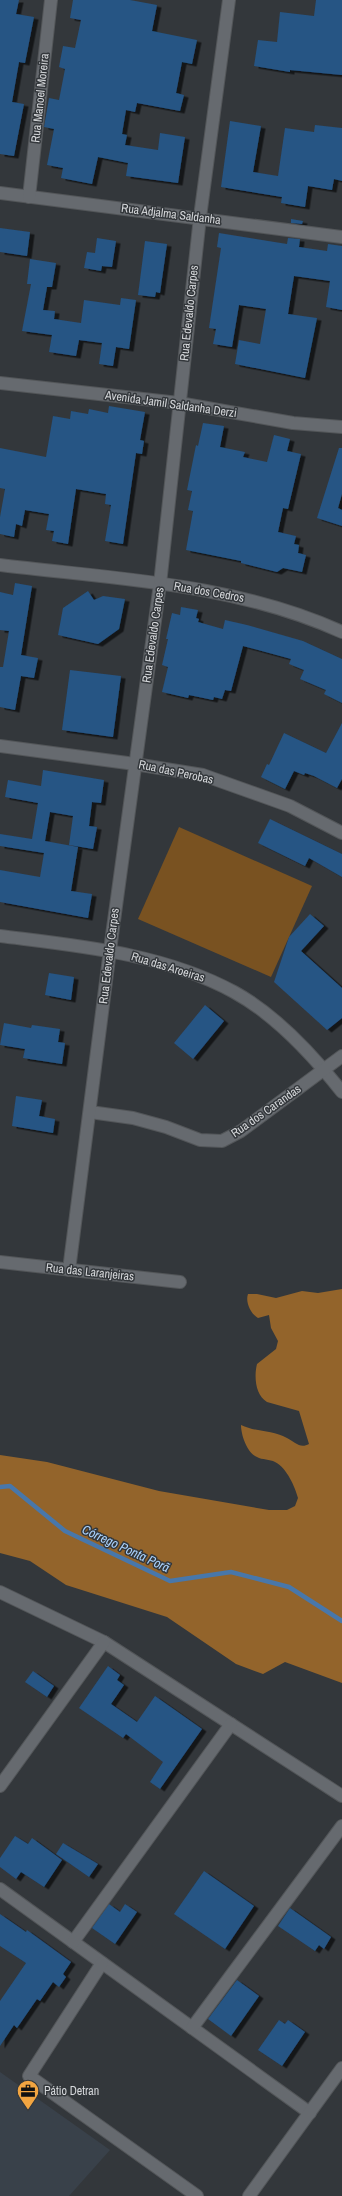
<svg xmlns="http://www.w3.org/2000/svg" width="342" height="2196" font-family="'Archivo Narrow',sans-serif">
	<defs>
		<filter id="shadow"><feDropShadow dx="4.5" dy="2.5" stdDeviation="0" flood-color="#0009"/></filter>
	</defs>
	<rect width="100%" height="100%" fill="#33373b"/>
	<path fill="#39414a" d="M 0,2072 L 110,2150 L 69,2196 L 0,2196 Z"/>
	<path fill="#795221" d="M 179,827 L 312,886 L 271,977 L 138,919 Z"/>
	<path fill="#93642b" d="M 342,1289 L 342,1683 L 285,1662 L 263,1674 L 236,1664 L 167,1617 L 66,1585 L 30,1561 L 0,1553 L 0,1455 L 47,1462 L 159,1491 L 269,1510 L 287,1510 L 295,1506 L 298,1498 C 295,1487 287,1468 275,1462 C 270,1459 262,1460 257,1457 C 247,1453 241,1435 241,1425 C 255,1432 272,1430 287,1438 C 295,1442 300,1449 309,1444 L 299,1411 L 267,1402 C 255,1395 254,1376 257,1364 L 276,1349 L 278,1341 L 271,1328 L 269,1315 L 258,1318 C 251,1314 245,1302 248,1294 L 257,1294 L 276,1298 L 302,1291 L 318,1293 Z"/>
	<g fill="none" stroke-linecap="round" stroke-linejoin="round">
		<path stroke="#4877aa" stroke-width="4.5" d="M 0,1487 L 10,1486 L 65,1531 L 170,1581 L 231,1572 L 289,1587 L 342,1621"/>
	</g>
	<g fill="#255484" filter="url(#shadow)">
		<path d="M 0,0 L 19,0 L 16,14 L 34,17 L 25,63 L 19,62 L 12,102 L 24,104 L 14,156 L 0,154 Z"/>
		<path d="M 73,0 L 130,0 L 157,5 L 152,31 L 197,40 L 192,64 L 182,62 L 176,93 L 184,95 L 180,111 L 137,103 L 135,112 L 126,110 L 122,134 L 127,135 L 125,145 L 158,150 L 160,133 L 185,137 L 178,183 L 126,176 L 128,163 L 98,157 L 92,184 L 61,178 L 63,168 L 47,165 L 54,129 L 44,127 L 49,98 L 59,100 L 65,69 L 59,67 L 63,46 L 75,48 L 81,20 L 70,18 Z"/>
		<path d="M 316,0 L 342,0 L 342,75 L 290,70 L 290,72 L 254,66 L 258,40 L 277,42 L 280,12 L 314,16 Z"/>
		<path d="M 230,121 L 261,126 L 253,172 L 278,176 L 285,128 L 314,132 L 315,125 L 342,128 L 342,181 L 334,179 L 332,190 L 308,186 L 305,207 L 281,203 L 282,197 L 221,187 Z"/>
		<path d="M 291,219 L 303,221 L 302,224 L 291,223 Z"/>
		<path d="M 0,228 L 30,232 L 27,256 L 0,252 Z"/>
		<path d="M 219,233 L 287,244 L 288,238 L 300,239 L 299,247 L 327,251 L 328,244 L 342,246 L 342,310 L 326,307 L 330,281 L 294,276 L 288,314 L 317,318 L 305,378 L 235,364 L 239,340 L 260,344 L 266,309 L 239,305 L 232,347 L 213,344 L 216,329 L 209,328 L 221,248 L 217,247 Z"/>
		<path d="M 97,238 L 116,241 L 112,267 L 102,266 L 101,271 L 84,268 L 87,252 L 95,253 Z"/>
		<path d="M 145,241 L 167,244 L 160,293 L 156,292 L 155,297 L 138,295 Z"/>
		<path d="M 30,259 L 56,263 L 52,287 L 47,287 L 43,310 L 55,311 L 54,319 L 81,323 L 84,300 L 120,305 L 121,298 L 136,300 L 129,349 L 116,347 L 113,366 L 99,364 L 102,343 L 79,340 L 76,356 L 49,352 L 52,335 L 22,331 L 31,284 L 27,284 Z"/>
		<path d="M 109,406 L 145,412 L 140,440 L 144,441 L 142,454 L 136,453 L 123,544 L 105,541 L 111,505 L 105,504 L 106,494 L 76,489 L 68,544 L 52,541 L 54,531 L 46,530 L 49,514 L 25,510 L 22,526 L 16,524 L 14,537 L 0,534 L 0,517 L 5,489 L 0,488 L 0,448 L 46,457 L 53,416 L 70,419 L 71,411 L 88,414 L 89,409 L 108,413 Z"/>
		<path d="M 203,423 L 224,426 L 220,447 L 245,452 L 243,457 L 267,462 L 274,435 L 290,439 L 287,451 L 301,454 L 288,509 L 283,508 L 278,532 L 296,536 L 294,544 L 299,545 L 298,553 L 306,555 L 302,572 L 283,568 L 277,572 L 241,563 L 241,561 L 186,550 L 193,511 L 188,510 L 192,491 L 187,490 L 196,445 L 198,446 Z"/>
		<path d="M 339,448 L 342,448 L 342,494 L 338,508 L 342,510 L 342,526 L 317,518 Z"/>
		<path d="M 15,583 L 32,586 L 21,655 L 38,658 L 34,678 L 21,676 L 15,710 L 0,707 L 0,667 L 3,667 L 9,631 L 0,630 L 0,592 L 13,595 Z"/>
		<path d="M 88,591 L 94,600 L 103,596 L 125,599 L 119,629 L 98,644 L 58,635 L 63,608 Z"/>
		<path d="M 181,607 L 198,610 L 196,618 L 199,619 L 198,622 L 223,629 L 225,620 L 247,625 L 303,641 L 342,659 L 342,703 L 324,694 L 326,690 L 300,679 L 304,670 L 289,664 L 291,659 L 243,646 L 231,691 L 225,690 L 222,699 L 214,697 L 213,700 L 189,695 L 188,698 L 162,692 L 168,667 L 162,665 L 168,639 L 166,639 L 172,613 L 180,615 Z"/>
		<path d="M 70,670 L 121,676 L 113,737 L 62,730 Z"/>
		<path d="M 342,723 L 342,779 L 337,788 L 314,776 L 305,773 L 304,775 L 294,771 L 285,789 L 261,777 L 267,764 L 269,765 L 284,733 L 326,753 Z"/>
		<path d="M 43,770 L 104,780 L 101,803 L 92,802 L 89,826 L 97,827 L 93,849 L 69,845 L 73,816 L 50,812 L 45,841 L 78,847 L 71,891 L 92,894 L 88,918 L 0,902 L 0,870 L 40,877 L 44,853 L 0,846 L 0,834 L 32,839 L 38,803 L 5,797 L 8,780 L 41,786 Z"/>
		<path d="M 270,819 L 342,854 L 342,877 L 309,858 L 305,866 L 258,843 Z"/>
		<path d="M 310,914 L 324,926 L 301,951 L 342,988 L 342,1018 L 327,1030 L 274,982 L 289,937 Z"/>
		<path d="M 49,973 L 74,977 L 71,1000 L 45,995 Z"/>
		<path d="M 205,1005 L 224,1021 L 193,1059 L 174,1043 Z"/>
		<path d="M 4,1023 L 31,1028 L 32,1025 L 60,1029 L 58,1042 L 65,1043 L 62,1064 L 23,1058 L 25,1049 L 0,1045 Z"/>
		<path d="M 16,1096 L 42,1100 L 39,1116 L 55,1119 L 53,1133 L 12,1126 Z"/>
		<path d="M 108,1666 L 120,1675 L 117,1680 L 124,1685 L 111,1704 L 137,1722 L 155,1696 L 202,1729 L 160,1789 L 150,1782 L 163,1762 L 126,1734 L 123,1738 L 79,1708 Z"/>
		<path d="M 33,1671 L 54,1686 L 47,1697 L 25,1682 Z"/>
		<path d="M 15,1836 L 28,1844 L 32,1838 L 62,1860 L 44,1887 L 21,1872 L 16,1879 L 0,1867 L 0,1858 Z"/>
		<path d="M 63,1843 L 98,1864 L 89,1877 L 56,1854 Z"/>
		<path d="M 204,1871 L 254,1906 L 225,1949 L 174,1914 Z"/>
		<path d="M 109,1904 L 120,1912 L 125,1904 L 137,1912 L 115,1944 L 92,1928 Z"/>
		<path d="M 290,1908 L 331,1937 L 324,1949 L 319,1945 L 315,1951 L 278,1926 Z"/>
		<path d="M 0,1914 L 26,1932 L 27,1930 L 71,1962 L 63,1974 L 66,1977 L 59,1987 L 53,1982 L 40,2001 L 37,1999 L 17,2028 L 14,2025 L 0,2046 L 0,2001 L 26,1963 L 0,1946 Z"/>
		<path d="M 237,1980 L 259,1996 L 231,2036 L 208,2019 Z"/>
		<path d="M 279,2020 L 285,2024 L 288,2020 L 305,2032 L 282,2066 L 258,2050 Z"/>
	</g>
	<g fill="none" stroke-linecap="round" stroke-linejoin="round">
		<g stroke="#535659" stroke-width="14">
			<g id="minor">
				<path d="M 0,193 L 342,237"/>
				<path d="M 29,197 L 51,0"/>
				<path d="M 0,383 L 179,403 L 293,423 L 342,427"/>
				<path d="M 0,565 C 115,579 235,583 342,632"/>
				<path d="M 0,746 L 135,764 L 203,775 L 290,806 L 342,833"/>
				<path d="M 0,936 C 79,946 162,953 234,992 C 276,1015 312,1054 342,1092"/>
				<path d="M 90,1112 L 133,1118 L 166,1127 L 200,1140 L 222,1141 L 241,1131 L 342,1056"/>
				<path d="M 0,1262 L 180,1282"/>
				<path d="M 69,1270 L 110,950 L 160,584 L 200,217 L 229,0"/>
				<path d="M 0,1592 L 104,1642 L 342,1796"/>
				<path d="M 0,1786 L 104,1642"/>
				<path d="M 0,1889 L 310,2113"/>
				<path d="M 73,1942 L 231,1724"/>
				<path d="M 102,1963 L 29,2076 L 197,2196"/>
				<path d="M 192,2028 L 342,1826"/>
				<path d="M 249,2196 L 342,2068"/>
			</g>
		</g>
		<use href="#minor" stroke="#666a6f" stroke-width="12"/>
	</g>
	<defs>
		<g id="office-pin" transform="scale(1.15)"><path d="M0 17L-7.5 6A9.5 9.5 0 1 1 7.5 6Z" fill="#f2a541" stroke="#33373b"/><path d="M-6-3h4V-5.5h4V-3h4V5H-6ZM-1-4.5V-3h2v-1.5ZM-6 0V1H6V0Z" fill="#111"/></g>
	</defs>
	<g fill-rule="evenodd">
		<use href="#office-pin" x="28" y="2091"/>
	</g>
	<g text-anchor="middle" stroke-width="3" stroke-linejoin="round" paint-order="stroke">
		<g font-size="12" fill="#d5d7da" stroke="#33373b">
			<text transform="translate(40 98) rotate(-84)" y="4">Rua Manoel Moreira</text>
			<text transform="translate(171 214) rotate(7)" y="4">Rua Adjalma Saldanha</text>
			<text transform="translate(189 313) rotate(-84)" y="4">Rua Edevaldo Carpes</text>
			<text transform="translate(171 404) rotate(8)" y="4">Avenida Jamil Saldanha Derzi</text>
			<text transform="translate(209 592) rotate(10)" y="4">Rua dos Cedros</text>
			<text transform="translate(153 635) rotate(-82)" y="4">Rua Edevaldo Carpes</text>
			<text transform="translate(176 772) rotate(12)" y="4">Rua das Perobas</text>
			<text transform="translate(109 956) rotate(-83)" y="4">Rua Edevaldo Carpes</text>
			<text transform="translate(168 967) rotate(17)" y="4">Rua das Aroeiras</text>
			<text transform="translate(266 1111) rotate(-35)" y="4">Rua dos Carandas</text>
			<text transform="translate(90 1272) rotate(6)" y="4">Rua das Laranjeiras</text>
		</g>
		<g font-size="12" fill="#d5d7da" stroke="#33373b" text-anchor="start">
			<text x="44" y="2095">Pátio Detran</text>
		</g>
		<g font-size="13" font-style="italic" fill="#abd3fe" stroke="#33373b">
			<text transform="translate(126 1548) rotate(25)" y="5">Córrego Ponta Porã</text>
		</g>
	</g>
</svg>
